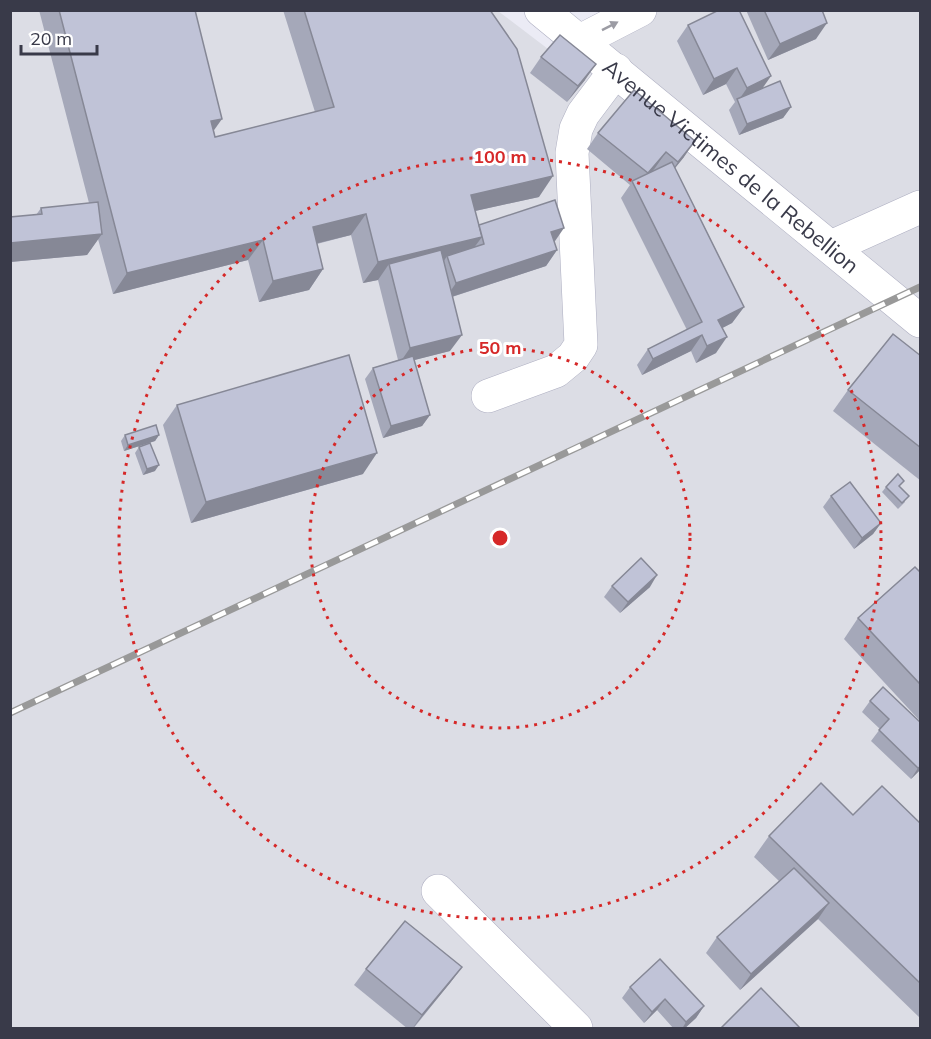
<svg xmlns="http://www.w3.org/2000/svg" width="931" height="1039" font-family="Mulish,sans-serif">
	<rect width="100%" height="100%" fill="#ebebf5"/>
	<path fill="#dcdde5" d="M 10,11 L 498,11 L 552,52 L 642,11 L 920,11 L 920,1028 L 11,1028 Z"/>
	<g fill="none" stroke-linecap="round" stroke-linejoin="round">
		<g stroke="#adaec1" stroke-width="34">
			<g id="minor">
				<path id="s1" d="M 541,10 L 920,321"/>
				<path d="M 580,41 L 640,10"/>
				<path d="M 831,247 L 920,207"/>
				<path d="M 488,396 L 556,371 L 573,357 L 581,345 L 572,153 L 576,129 L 583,114 L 616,70"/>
				<path d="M 438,891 L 576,1028"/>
			</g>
		</g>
		<use href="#minor" stroke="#fff" stroke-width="33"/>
		<g stroke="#999" stroke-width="7">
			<path id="rail" d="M 10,713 L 920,287"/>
		</g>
		<use href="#rail" stroke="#fff" stroke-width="4.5" stroke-dasharray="14" stroke-linecap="butt"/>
	</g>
	<g fill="#a5a8b9">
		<path d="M 39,10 L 195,10 L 215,137 L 315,112 L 283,10 L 490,10 L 539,197 L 475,211 L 479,225 L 554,241 L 557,250 L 546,266 L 452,297 L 450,351 L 414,360 L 430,415 L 422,426 L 383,438 L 365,379 L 373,368 L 398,360 L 378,280 L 363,283 L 351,235 L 317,244 L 323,269 L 309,290 L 259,302 L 248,260 L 113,294 L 98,239 L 87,255 L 10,262 L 10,217 L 36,215 L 41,208 L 89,203 Z"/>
		<path d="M 746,10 L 822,10 L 816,39 L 768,60 Z"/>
		<path d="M 688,25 L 763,88 L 791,107 L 783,118 L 739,135 L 729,110 L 735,102 L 726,84 L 703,95 L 677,41 Z"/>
		<path d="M 541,57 L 585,80 L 567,102 L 530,73 Z"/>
		<path d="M 598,133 L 684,157 L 675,168 L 744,307 L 732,323 L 722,328 L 716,353 L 696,363 L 691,351 L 642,375 L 637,365 L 648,349 L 687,330 L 621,198 L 630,185 L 587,149 Z"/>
		<path d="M 921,356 L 921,481 L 833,411 L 848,390 Z"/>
		<path d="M 177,405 L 363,474 L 191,523 L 163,425 Z"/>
		<path d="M 125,435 L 159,435 L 155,441 L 124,451 L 121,441 Z"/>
		<path d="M 139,447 L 155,471 L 143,475 L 135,453 Z"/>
		<path d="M 886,487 L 900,487 L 905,502 L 898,509 L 882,492 Z"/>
		<path d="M 831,496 L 881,523 L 873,534 L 854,549 L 823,507 Z"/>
		<path d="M 921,573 L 921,722 L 844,639 L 858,618 Z"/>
		<path d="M 612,586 L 650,587 L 620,613 L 604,597 Z"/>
		<path d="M 870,701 L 921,724 L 921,769 L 911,779 L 871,741 L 880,729 L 862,712 Z"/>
		<path d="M 853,815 L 921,824 L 921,1019 L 818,919 L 740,990 L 706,953 L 717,937 L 779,881 L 754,857 L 769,836 Z"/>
		<path d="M 462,967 L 450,983 L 413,1029 L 408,1029 L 354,985 L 366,969 Z"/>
		<path d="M 630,987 L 704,1006 L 696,1018 L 684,1029 L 674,1029 L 657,1010 L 644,1023 L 622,998 Z"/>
	</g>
	<g fill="#868896">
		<path d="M 827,23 L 816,39 L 768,60 L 780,44 Z"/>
		<path d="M 596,64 L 585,80 L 567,102 L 578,86 Z"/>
		<path d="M 737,68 L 726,84 L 703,95 L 714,79 Z"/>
		<path d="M 771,76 L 760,92 L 738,101 L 747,88 Z"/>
		<path d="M 791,107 L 783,118 L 739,135 L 747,124 Z"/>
		<path d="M 222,119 L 207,140 L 211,121 Z"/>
		<path d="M 695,141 L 684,157 L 667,178 L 678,162 Z"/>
		<path d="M 666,152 L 655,168 L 636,190 L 648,173 Z"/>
		<path d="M 553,176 L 539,197 L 457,215 L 471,195 Z"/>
		<path d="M 366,214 L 351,235 L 298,248 L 313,227 Z"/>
		<path d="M 564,228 L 553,244 L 551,232 Z"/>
		<path d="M 102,234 L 87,255 L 10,262 L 10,243 Z"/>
		<path d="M 482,237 L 467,257 L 447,256 L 442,264 L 389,264 L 378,280 L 363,283 L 378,262 Z"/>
		<path d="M 263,240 L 248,260 L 113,294 L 127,273 Z"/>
		<path d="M 557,250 L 546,266 L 445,299 L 456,283 Z"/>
		<path d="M 323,269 L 309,290 L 259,302 L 273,281 Z"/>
		<path d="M 744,307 L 732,323 L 707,336 L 718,320 Z"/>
		<path d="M 462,335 L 450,351 L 399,364 L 410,348 Z"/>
		<path d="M 702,335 L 691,351 L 642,375 L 653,359 Z"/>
		<path d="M 727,337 L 716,353 L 696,363 L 707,346 Z"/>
		<path d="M 430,415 L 422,426 L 383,438 L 391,426 Z"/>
		<path d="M 159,435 L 155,441 L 124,451 L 128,445 Z"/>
		<path d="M 377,453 L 363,474 L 191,523 L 206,502 Z"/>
		<path d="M 159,465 L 155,471 L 143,475 L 147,469 Z"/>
		<path d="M 881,523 L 873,534 L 854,549 L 862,538 Z"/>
		<path d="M 657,575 L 650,587 L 620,613 L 628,602 Z"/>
		<path d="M 921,766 L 921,769 L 911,779 L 918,768 Z"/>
		<path d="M 829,903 L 818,919 L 740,990 L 751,974 Z"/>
		<path d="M 462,967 L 450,983 L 412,1029 L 422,1015 Z"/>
		<path d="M 665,999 L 657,1010 L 644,1023 L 652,1012 Z"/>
		<path d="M 704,1006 L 696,1018 L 684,1029 L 682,1029 L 686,1022 Z"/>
	</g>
	<g fill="#c0c3d7" stroke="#868896" stroke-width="1.5">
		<path d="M 59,10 L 195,10 L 222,119 L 211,121 L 215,137 L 334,107 L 304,10 L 490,10 L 517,49 L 553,176 L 471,195 L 482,237 L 378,262 L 366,214 L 313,227 L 323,269 L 273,281 L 263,240 L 127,273 Z"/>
		<path d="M 719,10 L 739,10 L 771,76 L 747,88 L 737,68 L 714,79 L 688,25 Z"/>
		<path d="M 764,10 L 822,10 L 827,23 L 780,44 Z"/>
		<path d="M 560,35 L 596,64 L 578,86 L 541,57 Z"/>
		<path d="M 780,81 L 791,107 L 747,124 L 737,99 Z"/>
		<path d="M 634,90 L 695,141 L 678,162 L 666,152 L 648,173 L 598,133 Z"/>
		<path d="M 672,162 L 744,307 L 718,320 L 727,337 L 707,346 L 702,335 L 653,359 L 648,349 L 702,322 L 632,181 Z"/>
		<path d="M 555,200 L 564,228 L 551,232 L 557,250 L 456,283 L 447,256 L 484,244 L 479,225 Z"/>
		<path d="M 98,202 L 102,234 L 10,243 L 10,217 L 42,214 L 41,208 Z"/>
		<path d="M 441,250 L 462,335 L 410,348 L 389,264 Z"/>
		<path d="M 893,334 L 921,356 L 921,448 L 848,390 Z"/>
		<path d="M 349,355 L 377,453 L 206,502 L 177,405 Z"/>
		<path d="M 413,356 L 430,415 L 391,426 L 373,368 Z"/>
		<path d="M 156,425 L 159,435 L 128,445 L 125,435 Z"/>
		<path d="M 150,443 L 159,465 L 147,469 L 139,447 Z"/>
		<path d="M 898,474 L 904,481 L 899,486 L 909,496 L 902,503 L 886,487 Z"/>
		<path d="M 850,482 L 881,523 L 862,538 L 831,496 Z"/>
		<path d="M 641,558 L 657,575 L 628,602 L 612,586 Z"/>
		<path d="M 915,567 L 921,573 L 921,685 L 858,618 Z"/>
		<path d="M 883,687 L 921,723 L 921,766 L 918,768 L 879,730 L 889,719 L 870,701 Z"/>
		<path d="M 821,783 L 853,815 L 882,786 L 921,824 L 921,984 L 769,836 Z"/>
		<path d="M 794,868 L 829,903 L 751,974 L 717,937 Z"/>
		<path d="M 405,921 L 462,967 L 422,1015 L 366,969 Z"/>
		<path d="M 660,959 L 704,1006 L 686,1022 L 665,999 L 652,1012 L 630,987 Z"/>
		<path d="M 761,988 L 801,1029 L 720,1029 Z"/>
	</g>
	<defs><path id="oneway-solid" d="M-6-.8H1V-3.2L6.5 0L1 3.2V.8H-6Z" transform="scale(1.5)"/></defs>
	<use fill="#9c9ca4" href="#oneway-solid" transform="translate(610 26) rotate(-27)"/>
	<g fill="none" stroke="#d62828" stroke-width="3" stroke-dasharray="3 6">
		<circle cx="500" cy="538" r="190"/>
		<circle cx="500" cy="538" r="381"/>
	</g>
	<g text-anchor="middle" stroke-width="6" stroke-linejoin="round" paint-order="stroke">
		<g font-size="22" fill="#393a49" stroke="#fff">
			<text dy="8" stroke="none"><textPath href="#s1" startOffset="246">Avenue Victimes de la Rebellion</textPath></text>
		</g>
	</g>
	<circle cx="500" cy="538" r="9" fill="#d62828" stroke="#fff" stroke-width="3"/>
	<g font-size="18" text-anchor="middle" font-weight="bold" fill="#d62828" stroke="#fff" stroke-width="6" stroke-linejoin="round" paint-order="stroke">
		<text x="500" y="163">100 m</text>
		<text x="500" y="354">50 m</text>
	</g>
	<rect width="931" height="1039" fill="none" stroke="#393a49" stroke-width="24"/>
	<path d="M21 45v9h76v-9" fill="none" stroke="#393a49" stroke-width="3"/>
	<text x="30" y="45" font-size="18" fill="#393a49" stroke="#ffffff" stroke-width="4.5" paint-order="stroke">20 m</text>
</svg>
